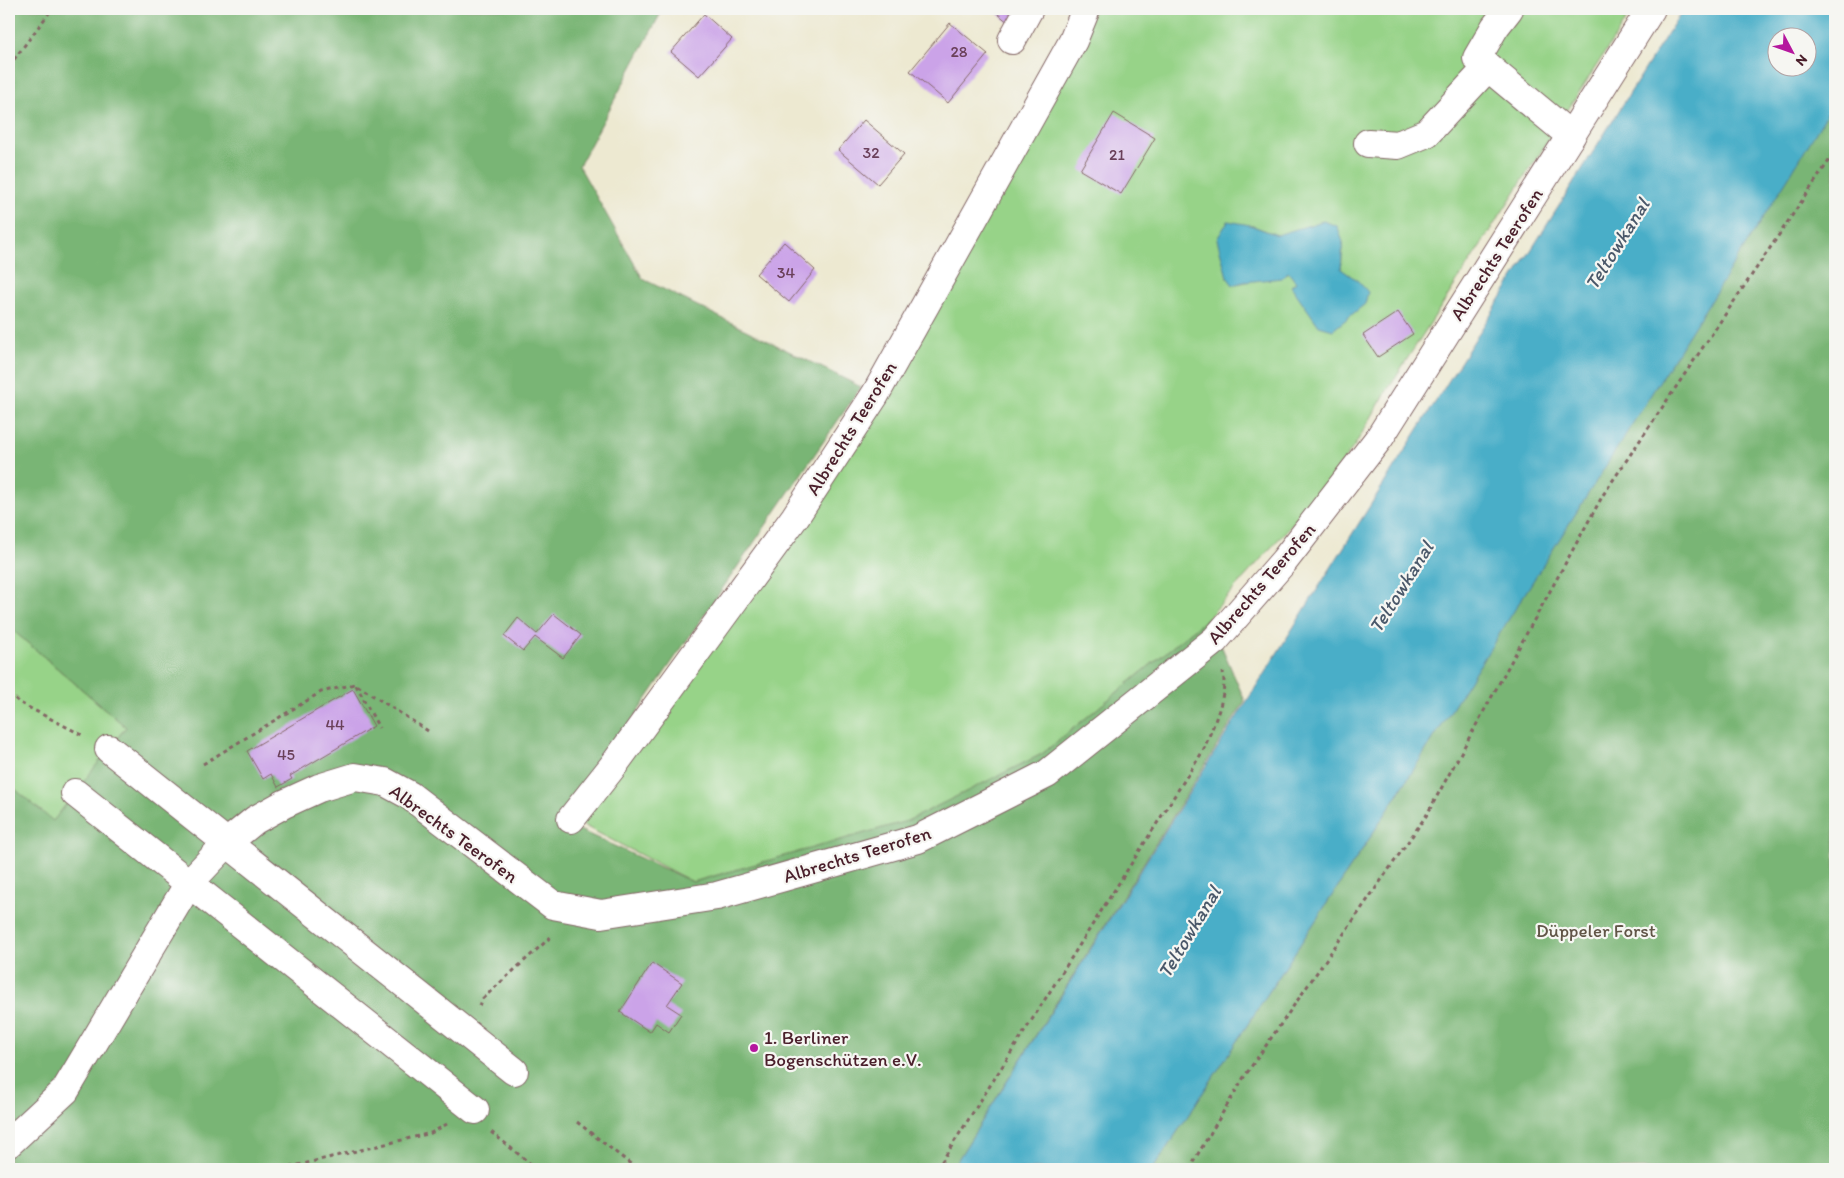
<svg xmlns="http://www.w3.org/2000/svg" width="1844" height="1178" font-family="Itim,sans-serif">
	<rect width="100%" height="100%" fill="#f6f6f2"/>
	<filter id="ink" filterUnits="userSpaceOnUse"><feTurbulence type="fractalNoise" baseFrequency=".02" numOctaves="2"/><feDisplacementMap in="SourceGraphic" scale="10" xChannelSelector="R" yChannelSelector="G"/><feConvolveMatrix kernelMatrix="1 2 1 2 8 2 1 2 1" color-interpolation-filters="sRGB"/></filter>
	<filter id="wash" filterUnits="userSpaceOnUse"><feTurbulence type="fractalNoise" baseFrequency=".0096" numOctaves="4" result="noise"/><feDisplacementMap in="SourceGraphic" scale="20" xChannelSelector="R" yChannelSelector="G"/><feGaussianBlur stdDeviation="1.12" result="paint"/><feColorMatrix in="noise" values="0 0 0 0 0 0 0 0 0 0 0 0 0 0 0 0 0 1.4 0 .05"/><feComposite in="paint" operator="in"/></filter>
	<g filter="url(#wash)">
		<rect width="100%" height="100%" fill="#ede9d1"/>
		<g fill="#97d388" stroke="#70795a" fill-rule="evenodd">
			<path d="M 1095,9 L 1633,9 L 1391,384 L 1355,445 L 1319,494 L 1209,617 L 1042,754 L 908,821 L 693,882 L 571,819 L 795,517 ZM 1250,225 L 1277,235 L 1343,242 L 1341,270 L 1358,281 L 1291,286 L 1296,282 L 1288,272 L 1233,285 Z"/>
			<path d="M 9,627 L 126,727 L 53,822 L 9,784 Z"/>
		</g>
		<g fill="#79b574" stroke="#626a50">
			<path d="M 9,9 L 663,9 L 579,166 L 643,279 L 861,387 L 562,822 L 693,882 L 907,821 L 1042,754 L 1209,617 L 1245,701 L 952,1169 L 9,1169 L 9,784 L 53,821 L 126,727 L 9,627 Z"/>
			<path d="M 1835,101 L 1835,1169 L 1153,1169 L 1388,810 Z"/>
		</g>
		<g fill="#49aec8" stroke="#4a667a" fill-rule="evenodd">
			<path d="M 1683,9 L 1835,9 L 1835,101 L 1790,175 L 1388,810 L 1153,1169 L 952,1169 ZM 1776,38 L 1806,38 L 1806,68 L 1776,68 Z"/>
			<path d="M 1228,221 L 1250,225 L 1277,235 L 1323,221 L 1337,226 L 1343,242 L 1341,269 L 1358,281 L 1368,292 L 1365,304 L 1333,330 L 1319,326 L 1291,286 L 1296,282 L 1288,272 L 1282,278 L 1244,282 L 1233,285 L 1227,277 L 1217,239 Z"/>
		</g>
		<g id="blocks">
			<g fill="#cba3e8">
				<path d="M 992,9 L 1022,9 L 1009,23 Z"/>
				<path d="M 704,14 L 732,39 L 699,76 L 671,52 Z"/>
				<path d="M 950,23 L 988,54 L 948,103 L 910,71 Z"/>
				<path d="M 1114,113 L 1155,138 L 1121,194 L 1080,170 Z"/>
				<path d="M 864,120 L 904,154 L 878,184 L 838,150 Z"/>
				<path d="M 784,242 L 815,270 L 789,302 L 756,274 Z"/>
				<path d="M 1398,312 L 1413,334 L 1378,357 L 1363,335 Z"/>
				<path d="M 554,614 L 581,635 L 563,658 L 535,637 L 523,651 L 504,636 L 518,618 L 537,634 Z"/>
				<path d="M 353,689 L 374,726 L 290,776 L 292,779 L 278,787 L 271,774 L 263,779 L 247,751 Z"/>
				<path d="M 652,963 L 682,983 L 667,1005 L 681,1014 L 669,1032 L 656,1023 L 650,1032 L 620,1012 Z"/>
			</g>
		</g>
	</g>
	<g filter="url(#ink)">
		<use href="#blocks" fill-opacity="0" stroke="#836665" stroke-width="1"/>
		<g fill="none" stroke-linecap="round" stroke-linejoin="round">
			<g stroke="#836665" stroke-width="30">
				<g id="minor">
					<path d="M 1509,9 L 1495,27 L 1477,58 L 1571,136"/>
					<path d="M 1012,40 L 1029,9"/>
					<path d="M 1368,143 L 1398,145 L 1427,133 L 1488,67"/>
					<path d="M 109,749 L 514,1071"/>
					<path d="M 75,793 L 475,1110"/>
					<path d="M 571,819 L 613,766 L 795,517 L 875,395 L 1073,41 L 1086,9"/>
					<path d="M 9,1143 L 65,1091 L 189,883 L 228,842 L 255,820 L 284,804 L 319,788 L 355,777 L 385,782 L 409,795 L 553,905 L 601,914 L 717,896 L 918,839 L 1047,774 L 1215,640 L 1284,561 L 1380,437 L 1651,9"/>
				</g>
			</g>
			<g stroke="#836665" stroke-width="3" stroke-dasharray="4 4" stroke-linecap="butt">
				<path d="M 9,66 L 52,9"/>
				<path d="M 356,685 L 379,728"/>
				<path d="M 9,693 L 20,703 L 84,736"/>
				<path d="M 203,764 L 321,692 L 355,684 L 428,731"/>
				<path d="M 479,1006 L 481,1000 L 553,935"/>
				<path d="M 577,1122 L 637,1169"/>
				<path d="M 491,1132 L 537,1169"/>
				<path d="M 282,1169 L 431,1133 L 447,1124"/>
				<path d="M 540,1169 L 544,1164 L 550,1169"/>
				<path d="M 937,1169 L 1203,751 C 1212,728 1228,696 1223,672"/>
				<path d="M 1189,1169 L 1244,1077 L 1426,816 L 1603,495 L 1835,152"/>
			</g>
			<use href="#minor" stroke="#fff" stroke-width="28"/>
		</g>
	</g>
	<circle fill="#b5179e" stroke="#f6f6f2" stroke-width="2" cx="754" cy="1048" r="5"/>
	<g text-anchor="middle" stroke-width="4.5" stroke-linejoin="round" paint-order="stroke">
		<g font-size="16" fill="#6a405a">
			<text x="959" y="57">28</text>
			<text x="871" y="158">32</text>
			<text x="1117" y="160">21</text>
			<text x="786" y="278">34</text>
			<text x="335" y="730">44</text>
			<text x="286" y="760">45</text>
		</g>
		<g font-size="19" fill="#4a1f2b" stroke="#f6f6f2">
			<text transform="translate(1496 254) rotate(-57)" y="7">Albrechts Teerofen</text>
			<text transform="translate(851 428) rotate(-58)" y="7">Albrechts Teerofen</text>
			<text transform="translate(1261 583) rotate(-49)" y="7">Albrechts Teerofen</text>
			<text transform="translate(454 833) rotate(36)" y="7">Albrechts Teerofen</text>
			<text transform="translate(857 854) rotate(-17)" y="7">Albrechts Teerofen</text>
		</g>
		<g font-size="19" fill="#615547" stroke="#f6f6f2">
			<text x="1596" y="937">Düppeler Forst</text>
		</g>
		<g font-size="19" fill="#4a1f2b" stroke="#f6f6f2" text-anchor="start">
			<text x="764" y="1044">1. Berliner<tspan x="764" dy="22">Bogenschützen e.V.</tspan></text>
		</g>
		<g font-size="20" font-style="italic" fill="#4a586a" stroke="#f6f6f2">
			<text transform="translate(1617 244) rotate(-58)" y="7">Teltowkanal</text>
			<text transform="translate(1401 587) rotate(-58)" y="7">Teltowkanal</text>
			<text transform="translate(1189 932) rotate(-59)" y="7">Teltowkanal</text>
		</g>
	</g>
	<rect width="1844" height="1178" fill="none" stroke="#f6f6f2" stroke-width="30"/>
	<g transform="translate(1792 52) rotate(131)"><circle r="24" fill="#f6f6f2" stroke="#b1a0a2"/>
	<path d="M0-4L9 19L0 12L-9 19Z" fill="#b5179e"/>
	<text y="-8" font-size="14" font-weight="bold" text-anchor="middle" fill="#4a1f2b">N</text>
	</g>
</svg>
